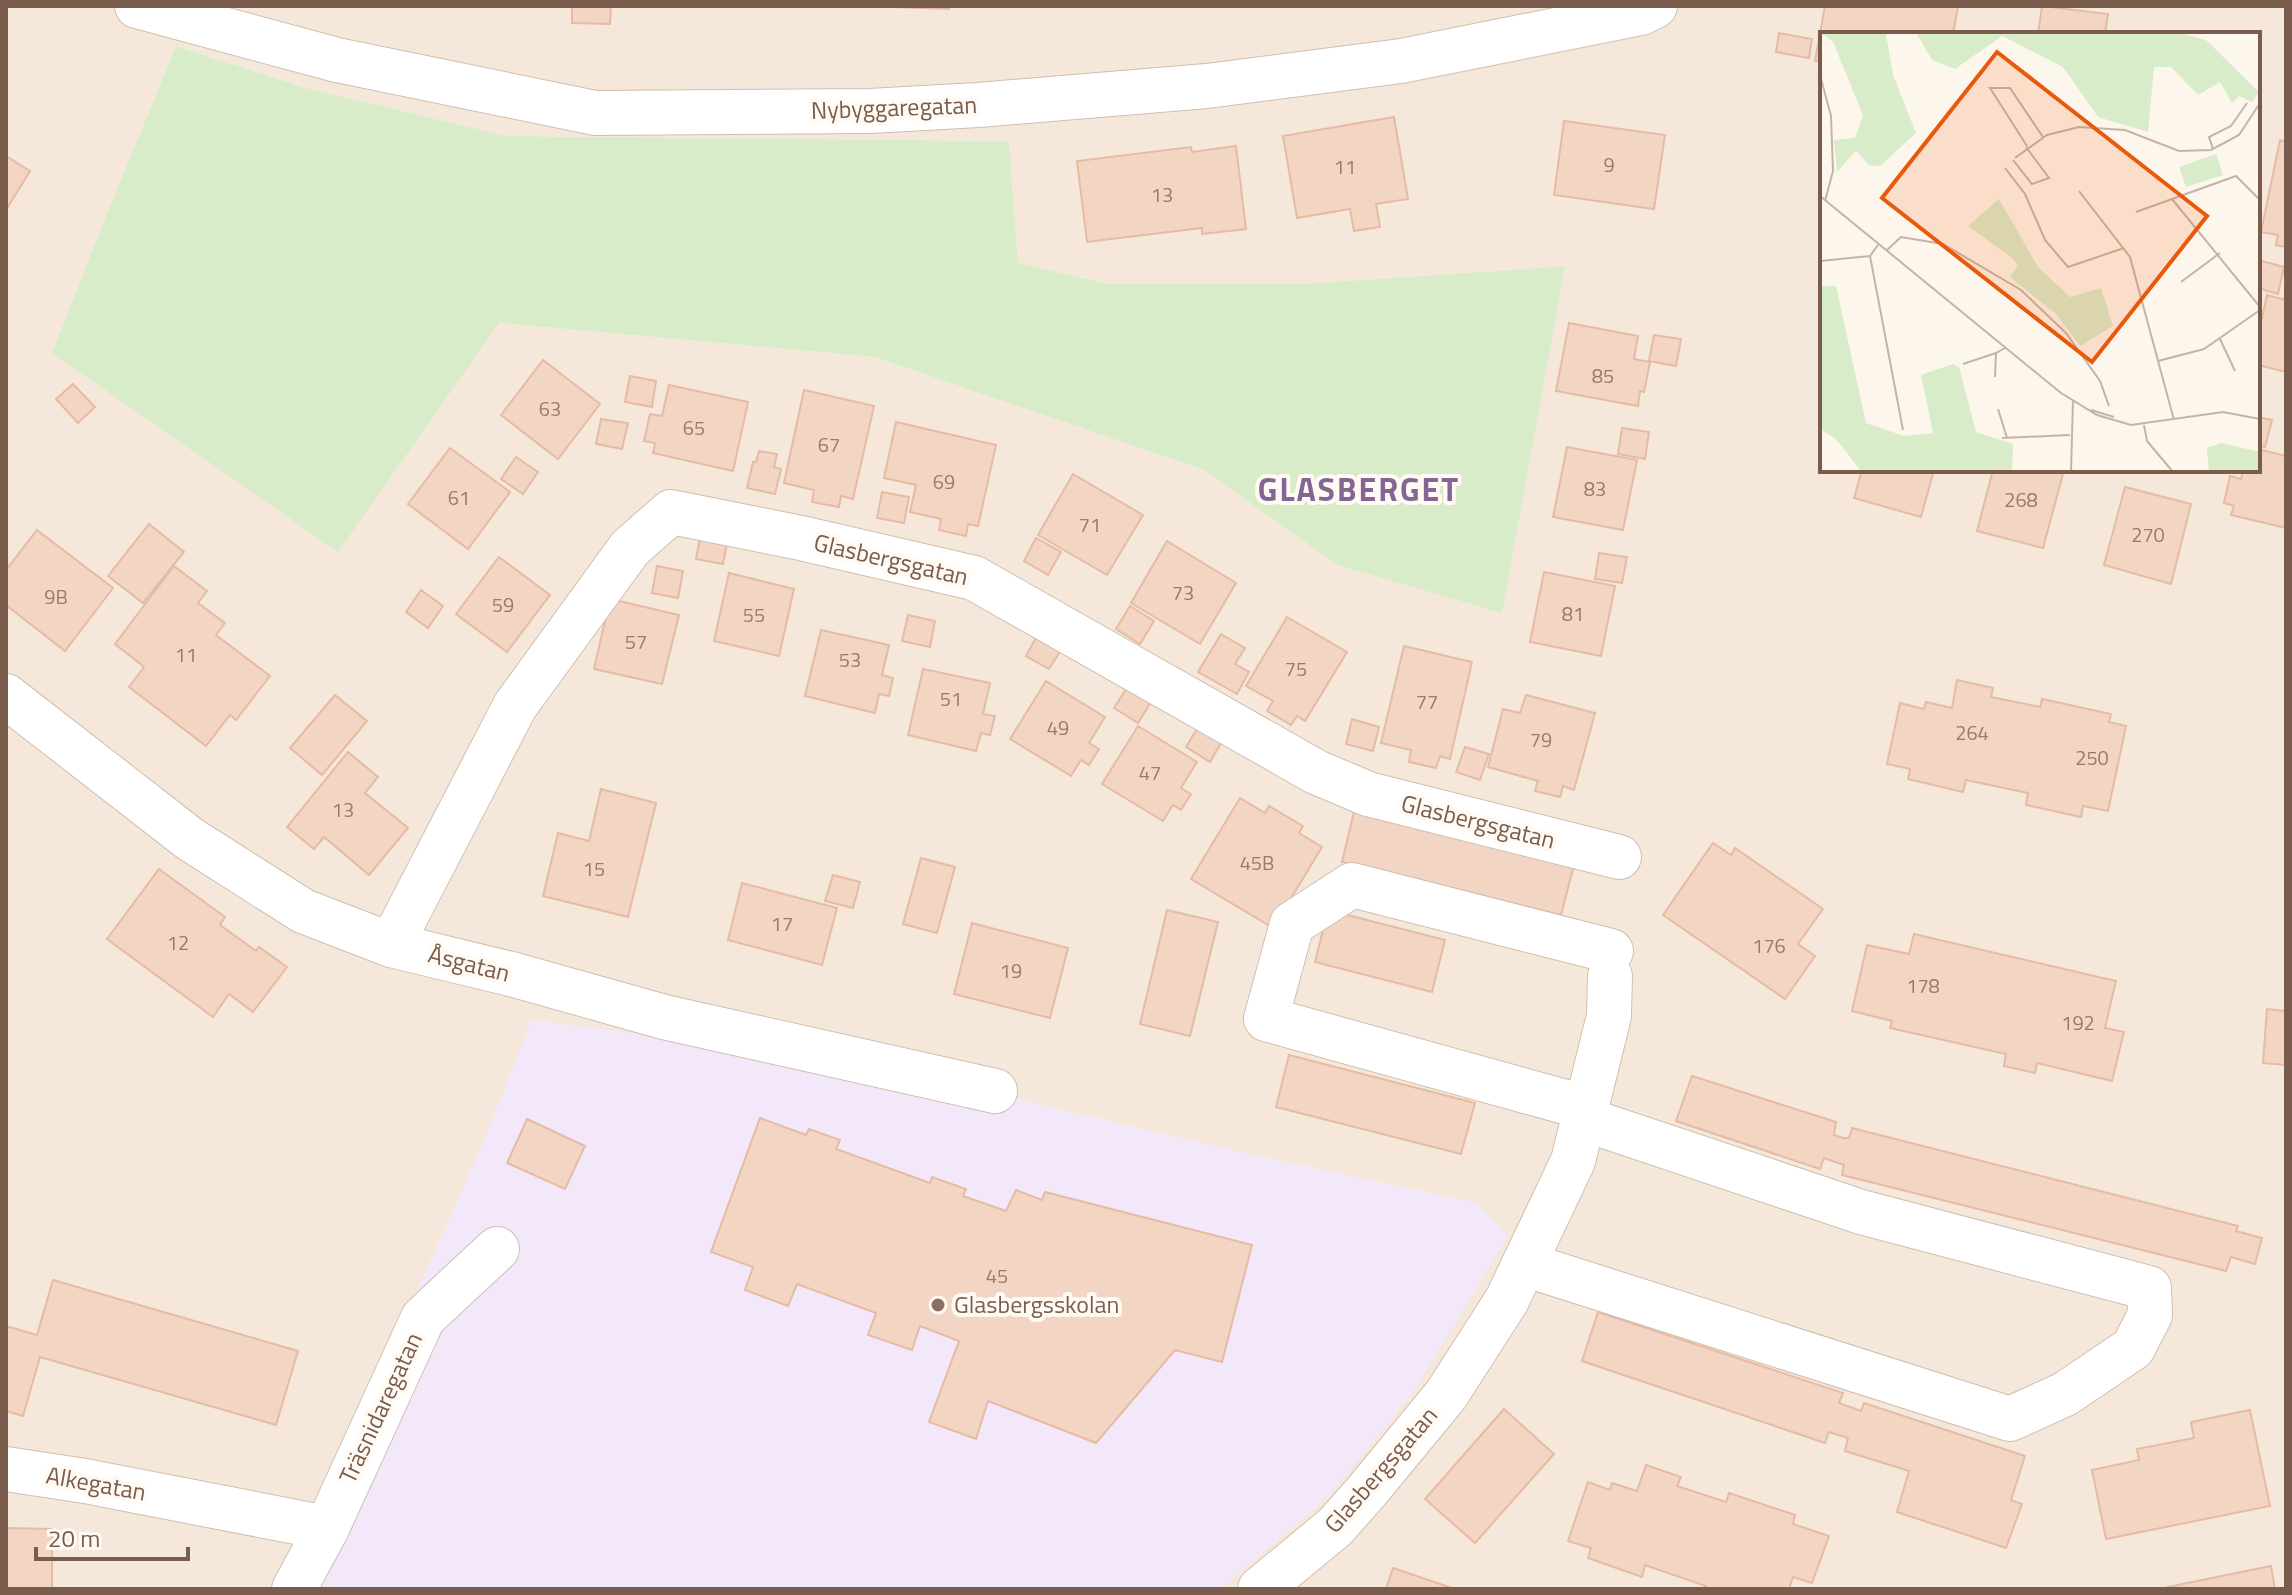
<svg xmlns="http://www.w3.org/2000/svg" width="2292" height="1595" font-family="'Titillium Web',sans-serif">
	<rect width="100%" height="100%" fill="#fdf6ec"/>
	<path fill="#f5e8da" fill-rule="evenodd" d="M 6,6 L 2286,6 L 2286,1589 L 1219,1589 L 1328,1497 L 1476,1203 L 1239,1152 L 868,1064 L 475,1163 L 379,1375 L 291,1589 L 6,1589 ZM 1822,34 L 2258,34 L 2258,470 L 1822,470 ZM 176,46 L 302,87 L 507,136 L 1009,141 L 1018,263 L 1109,284 L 1302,284 L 1564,266 L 1502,612 L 1337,565 L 1204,470 L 874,357 L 499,323 L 52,353 L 103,223 Z"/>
	<path fill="#f3e8fa" d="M 532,1020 L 868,1064 L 1239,1152 L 1476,1203 L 1508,1236 L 1413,1392 L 1328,1497 L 1219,1589 L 291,1589 L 379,1375 L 475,1163 Z"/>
	<path fill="#d8ecc9" d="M 176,46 L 302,87 L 507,136 L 1009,141 L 1018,263 L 1109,284 L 1302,284 L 1565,266 L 1502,613 L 1337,565 L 1204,470 L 874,357 L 499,323 L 338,552 L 52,353 L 103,223 Z"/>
	<g fill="#f3d5c3" stroke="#e6bba3" stroke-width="2">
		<path d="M 572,6 L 611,6 L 610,24 L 572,23 Z"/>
		<path d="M 863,6 L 949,6 L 949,9 Z"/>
		<path d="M 1825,6 L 1954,6 L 1958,7 L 1953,34 L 1822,34 L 1822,62 L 1815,61 Z"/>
		<path d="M 2042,6 L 2108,14 L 2105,34 L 2038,34 Z"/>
		<path d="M 1779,33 L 1812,39 L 1809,58 L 1776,52 Z"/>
		<path d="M 1394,117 L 1408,199 L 1376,204 L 1380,227 L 1354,231 L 1350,209 L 1297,218 L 1283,136 Z"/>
		<path d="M 1564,121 L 1665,135 L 1654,209 L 1554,195 Z"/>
		<path d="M 2280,140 L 2286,142 L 2286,247 L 2276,245 L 2278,235 L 2261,232 Z"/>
		<path d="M 1236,146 L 1246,229 L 1202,234 L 1202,228 L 1087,242 L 1077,161 L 1191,147 L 1192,152 Z"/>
		<path d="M 6,156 L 30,171 L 6,210 Z"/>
		<path d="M 2258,260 L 2284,267 L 2278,294 L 2258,288 Z"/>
		<path d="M 2267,295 L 2286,300 L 2286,372 L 2258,365 L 2258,327 L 2260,327 Z"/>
		<path d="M 1569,323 L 1638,336 L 1634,359 L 1650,362 L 1644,392 L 1640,391 L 1638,406 L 1556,391 Z"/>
		<path d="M 1654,335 L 1681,339 L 1676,366 L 1649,361 Z"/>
		<path d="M 543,360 L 600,404 L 558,459 L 501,415 Z"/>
		<path d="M 630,376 L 656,381 L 652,407 L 625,402 Z"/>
		<path d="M 73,384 L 95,407 L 78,423 L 56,399 Z"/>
		<path d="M 669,385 L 748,402 L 733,471 L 653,453 L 655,443 L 644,441 L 650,414 L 662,416 Z"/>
		<path d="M 804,390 L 874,406 L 853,499 L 841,496 L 839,507 L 812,502 L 814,490 L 784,483 Z"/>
		<path d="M 2258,417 L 2272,420 L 2265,447 L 2258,445 Z"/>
		<path d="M 601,419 L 628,423 L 622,449 L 596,444 Z"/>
		<path d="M 896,422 L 996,445 L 978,526 L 968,524 L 966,536 L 939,530 L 941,519 L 910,512 L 916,485 L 884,478 Z"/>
		<path d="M 1622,428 L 1649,432 L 1645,459 L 1618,454 Z"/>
		<path d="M 1567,447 L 1637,460 L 1623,530 L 1553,517 Z"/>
		<path d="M 450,448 L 510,492 L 468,549 L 408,504 Z"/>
		<path d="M 2258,449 L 2286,456 L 2286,528 L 2231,515 L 2234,506 L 2224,503 L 2230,476 L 2241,479 L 2243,470 L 2258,470 Z"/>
		<path d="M 759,451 L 777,454 L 774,467 L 781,469 L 775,494 L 747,488 L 753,462 L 756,462 Z"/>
		<path d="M 516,457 L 538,472 L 523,494 L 501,479 Z"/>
		<path d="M 1862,470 L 1934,470 L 1921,517 L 1854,498 Z"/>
		<path d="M 1993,470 L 2064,470 L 2043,548 L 1977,531 Z"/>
		<path d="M 1073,474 L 1143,515 L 1107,575 L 1038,535 Z"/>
		<path d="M 2125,487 L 2191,504 L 2171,584 L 2104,565 Z"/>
		<path d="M 882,492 L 909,497 L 904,523 L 877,518 Z"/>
		<path d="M 149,524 L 184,552 L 143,603 L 108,576 Z"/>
		<path d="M 37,530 L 113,588 L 65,651 L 6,605 L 6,570 Z"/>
		<path d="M 701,533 L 728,538 L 723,564 L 696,559 Z"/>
		<path d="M 1036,538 L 1061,552 L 1048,575 L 1024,561 Z"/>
		<path d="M 1167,541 L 1236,583 L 1200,644 L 1131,603 Z"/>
		<path d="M 1599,553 L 1627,557 L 1622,583 L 1595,579 Z"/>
		<path d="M 499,557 L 550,595 L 507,652 L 456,614 Z"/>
		<path d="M 174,566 L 207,591 L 198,603 L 225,623 L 216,635 L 270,676 L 236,720 L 230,715 L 206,746 L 129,687 L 144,667 L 115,644 Z"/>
		<path d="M 657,566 L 683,571 L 678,598 L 652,593 Z"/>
		<path d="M 1544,572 L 1615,586 L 1601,656 L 1530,642 Z"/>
		<path d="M 729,573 L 794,589 L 779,656 L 714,641 Z"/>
		<path d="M 421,590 L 443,606 L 428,628 L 406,612 Z"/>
		<path d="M 610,599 L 679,615 L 662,684 L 594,669 Z"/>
		<path d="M 1130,606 L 1154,621 L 1140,644 L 1116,629 Z"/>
		<path d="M 908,615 L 935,621 L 930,647 L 902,641 Z"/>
		<path d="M 1287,617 L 1347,652 L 1305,721 L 1297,716 L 1291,725 L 1267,711 L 1273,701 L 1246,686 Z"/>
		<path d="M 821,630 L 889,645 L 882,675 L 893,678 L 889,696 L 879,694 L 875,713 L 805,696 Z"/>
		<path d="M 1039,632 L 1063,647 L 1049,669 L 1026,656 Z"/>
		<path d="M 1221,634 L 1245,648 L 1235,664 L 1249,672 L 1237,694 L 1198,672 Z"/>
		<path d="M 1404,646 L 1472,662 L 1450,759 L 1440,756 L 1436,768 L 1409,762 L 1411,750 L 1381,743 Z"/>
		<path d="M 923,669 L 990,683 L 983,714 L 995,716 L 990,735 L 981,733 L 976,751 L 908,735 Z"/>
		<path d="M 1957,680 L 1993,688 L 1991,697 L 2040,707 L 2042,699 L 2111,714 L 2109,722 L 2126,726 L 2108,811 L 2083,806 L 2081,817 L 2026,805 L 2028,793 L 1966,780 L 1963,792 L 1908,779 L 1910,769 L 1887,764 L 1900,703 L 1924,709 L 1926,702 L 1952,708 Z"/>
		<path d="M 1046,681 L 1105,717 L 1089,743 L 1099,749 L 1089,765 L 1081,760 L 1071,776 L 1010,739 Z"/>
		<path d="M 1128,686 L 1152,700 L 1138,723 L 1114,708 Z"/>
		<path d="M 335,695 L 367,721 L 322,775 L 290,748 Z"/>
		<path d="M 1526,695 L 1595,713 L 1574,790 L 1563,786 L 1560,797 L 1535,791 L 1538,781 L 1488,767 L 1503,709 L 1520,713 Z"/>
		<path d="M 1352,719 L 1379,727 L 1373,751 L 1346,744 Z"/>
		<path d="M 1200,724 L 1224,738 L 1210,762 L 1186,747 Z"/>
		<path d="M 1138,726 L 1197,762 L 1181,788 L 1191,794 L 1181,810 L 1173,805 L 1163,821 L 1102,784 Z"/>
		<path d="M 1465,747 L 1489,754 L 1480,780 L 1456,772 Z"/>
		<path d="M 348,752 L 378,777 L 365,793 L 408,828 L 369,875 L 324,837 L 314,849 L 287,827 Z"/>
		<path d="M 601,789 L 656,803 L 628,917 L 543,896 L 558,833 L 589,841 Z"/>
		<path d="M 1240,798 L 1265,813 L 1269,806 L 1303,826 L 1299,833 L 1322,847 L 1273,928 L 1191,879 Z"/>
		<path d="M 1354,812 L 1574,865 L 1561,915 L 1342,862 Z"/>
		<path d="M 1713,843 L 1731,855 L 1735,848 L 1823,909 L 1798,944 L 1815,956 L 1785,999 L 1663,915 Z"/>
		<path d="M 921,858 L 955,867 L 937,933 L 903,924 Z"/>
		<path d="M 159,869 L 225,917 L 220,925 L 256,951 L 259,947 L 287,967 L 253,1012 L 229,994 L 213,1017 L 107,939 Z"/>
		<path d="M 833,875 L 860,882 L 853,908 L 825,901 Z"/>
		<path d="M 742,883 L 837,908 L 822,965 L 728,940 Z"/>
		<path d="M 1167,910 L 1218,922 L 1190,1036 L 1140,1024 Z"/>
		<path d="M 1328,910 L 1445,940 L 1432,992 L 1315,962 Z"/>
		<path d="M 972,923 L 1068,948 L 1050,1018 L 954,994 Z"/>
		<path d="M 1914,934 L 2116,981 L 2105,1028 L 2124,1032 L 2112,1081 L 2037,1063 L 2035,1073 L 2004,1066 L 2006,1054 L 1890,1028 L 1892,1021 L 1852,1011 L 1867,945 L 1909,954 Z"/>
		<path d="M 2286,1001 L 2286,1065 L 2263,1063 L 2267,1009 L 2285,1011 Z"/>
		<path d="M 1289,1055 L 1475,1103 L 1461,1154 L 1276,1107 Z"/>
		<path d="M 1692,1076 L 1836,1122 L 1834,1135 L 1843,1138 L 1849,1138 L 1852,1128 L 2238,1226 L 2236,1231 L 2262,1238 L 2255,1264 L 2231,1257 L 2226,1271 L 1842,1175 L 1844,1165 L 1824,1158 L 1820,1169 L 1676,1121 Z"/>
		<path d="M 760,1118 L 806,1135 L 809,1129 L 840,1140 L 836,1149 L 930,1183 L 932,1177 L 966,1189 L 963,1196 L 1006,1211 L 1016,1190 L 1042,1200 L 1045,1192 L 1252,1245 L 1222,1362 L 1175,1350 L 1096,1443 L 988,1401 L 976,1439 L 929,1422 L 959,1341 L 920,1326 L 912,1350 L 868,1335 L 876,1313 L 797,1284 L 788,1306 L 745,1290 L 753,1267 L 711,1252 Z"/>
		<path d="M 527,1119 L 585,1146 L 565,1189 L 507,1163 Z"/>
		<path d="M 53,1280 L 298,1351 L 276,1425 L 40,1357 L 23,1416 L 6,1411 L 6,1326 L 37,1335 Z"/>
		<path d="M 1598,1312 L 1843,1393 L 1839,1403 L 1861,1411 L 1864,1403 L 2025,1456 L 2011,1500 L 2022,1504 L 2006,1548 L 1897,1512 L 1909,1471 L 1845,1451 L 1848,1438 L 1829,1432 L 1825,1443 L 1582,1361 Z"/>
		<path d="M 1504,1409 L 1554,1454 L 1475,1543 L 1425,1499 Z"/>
		<path d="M 2250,1410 L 2270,1506 L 2106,1539 L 2092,1470 L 2139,1460 L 2137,1449 L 2194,1438 L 2191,1422 Z"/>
		<path d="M 1646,1465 L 1681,1477 L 1677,1486 L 1726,1502 L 1729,1493 L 1795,1515 L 1793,1524 L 1829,1536 L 1812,1583 L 1793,1577 L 1789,1589 L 1705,1589 L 1706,1586 L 1645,1565 L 1642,1577 L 1588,1558 L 1591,1548 L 1568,1541 L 1588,1482 L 1610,1490 L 1612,1483 L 1637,1491 Z"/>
		<path d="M 6,1528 L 52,1529 L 52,1589 L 6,1589 Z"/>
		<path d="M 2271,1566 L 2275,1589 L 2169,1589 L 2168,1587 Z"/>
		<path d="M 1393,1568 L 1455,1589 L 1386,1589 Z"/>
	</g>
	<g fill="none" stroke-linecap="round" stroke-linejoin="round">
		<g stroke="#d1beb0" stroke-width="46">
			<g id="minor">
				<path d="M 137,6 L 337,60 L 595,113 L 870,111 L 978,105 L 1207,86 L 1401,61 L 1641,13 L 1655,6"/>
				<path d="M 6,696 L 190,839 L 303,911 L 391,945 L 511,974 L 664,1017 L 995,1091"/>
				<path d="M 391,945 L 515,706 L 630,548 L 671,512 L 801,538 L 974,578 L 1316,772 L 1368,794 L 1619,857"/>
				<path d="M 1587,1108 L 1266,1019 L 1292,924 L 1352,885 L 1611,951"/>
				<path d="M 1524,1264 L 2010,1419 L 2065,1394 L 2133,1348 L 2150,1315 L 2149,1288 L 1861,1212 L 1584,1119"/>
				<path d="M 6,1469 L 85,1481 L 327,1528"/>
				<path d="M 294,1589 L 327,1528 L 423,1318 L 497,1249"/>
				<path d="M 1260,1589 L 1335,1527 L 1366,1492 L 1446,1395 L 1507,1300 L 1573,1161 L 1609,1016 L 1610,976"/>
			</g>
		</g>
		<use href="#minor" stroke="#fff" stroke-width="44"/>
	</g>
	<circle fill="#8d6e63" stroke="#fffaf3" stroke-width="3" cx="938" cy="1305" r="8"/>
	<g text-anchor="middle" stroke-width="8" stroke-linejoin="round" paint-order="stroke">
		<g font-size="20" fill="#987a6a">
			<text x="1609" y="172">9</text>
			<text x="1345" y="174">11</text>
			<text x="1162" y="202">13</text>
			<text x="1603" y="383">85</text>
			<text x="550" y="416">63</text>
			<text x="694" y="435">65</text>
			<text x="829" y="452">67</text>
			<text x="944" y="489">69</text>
			<text x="1595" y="496">83</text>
			<text x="459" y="505">61</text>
			<text x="2021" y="507">268</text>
			<text x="1090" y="532">71</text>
			<text x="2148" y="542">270</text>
			<text x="1183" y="600">73</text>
			<text x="56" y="604">9B</text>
			<text x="503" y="612">59</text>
			<text x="1573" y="621">81</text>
			<text x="754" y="622">55</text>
			<text x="636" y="649">57</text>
			<text x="186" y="662">11</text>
			<text x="850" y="667">53</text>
			<text x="1296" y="676">75</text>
			<text x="951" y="706">51</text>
			<text x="1427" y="709">77</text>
			<text x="1058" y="735">49</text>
			<text x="1972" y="740">264</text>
			<text x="1541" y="747">79</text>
			<text x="2092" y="765">250</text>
			<text x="1150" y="780">47</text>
			<text x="343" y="817">13</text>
			<text x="1257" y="870">45B</text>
			<text x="594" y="876">15</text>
			<text x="782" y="931">17</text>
			<text x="178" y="950">12</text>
			<text x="1769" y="953">176</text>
			<text x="1011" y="978">19</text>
			<text x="1923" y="993">178</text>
			<text x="2078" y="1030">192</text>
			<text x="997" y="1283">45</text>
		</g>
		<g font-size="24" fill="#7a5c4d" stroke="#fffaf3">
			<text transform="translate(894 108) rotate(-2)" y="8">Nybyggaregatan</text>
			<text transform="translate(891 560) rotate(13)" y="8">Glasbergsgatan</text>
			<text transform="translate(1478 822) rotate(14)" y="8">Glasbergsgatan</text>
			<text transform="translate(469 964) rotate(14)" y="8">Åsgatan</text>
			<text transform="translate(381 1408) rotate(-65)" y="8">Träsnidaregatan</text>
			<text transform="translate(1381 1470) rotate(-49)" y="8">Glasbergsgatan</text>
			<text transform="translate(96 1484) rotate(10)" y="8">Alkegatan</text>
		</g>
		<g font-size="24" fill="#785e54" stroke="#fffaf3" text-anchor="start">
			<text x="954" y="1313">Glasbergsskolan</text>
		</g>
		<g font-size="32" font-weight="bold" letter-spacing="2" fill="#846695" stroke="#fffaf3">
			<text x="1359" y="501">GLASBERGET</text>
		</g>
	</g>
	<g transform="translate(1820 32)">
		<rect width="440" height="440" fill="#fdf6ec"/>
		<path d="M 0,0 L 355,0 L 386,8 L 439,60 L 432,70 L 419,64 L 412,71 L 400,50 L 378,63 L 351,35 L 334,35 L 328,100 L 278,85 L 243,35 L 182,4 L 135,37 L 112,28 L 97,2 L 66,2 L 73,43 L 96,101 L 60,134 L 49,133 L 36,119 L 17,140 L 14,108 L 35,106 L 43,83 L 13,10 ZM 396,122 L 403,143 L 366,155 L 359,135 ZM 179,167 L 218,235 L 250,265 L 281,256 L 293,294 L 260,314 L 236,282 L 190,245 L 198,233 L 191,225 L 148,194 ZM 0,254 L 16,254 L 46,391 L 84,404 L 113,401 L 101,343 L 133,332 L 139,335 L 156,400 L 193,412 L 192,440 L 42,440 L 16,407 L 0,397 ZM 401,411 L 440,420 L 440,440 L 389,440 L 387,416 Z" fill="#d8ecc9"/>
		<path fill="none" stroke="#c5b3a7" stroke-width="2" d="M 0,43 L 11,84 L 13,139 L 5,169M 207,114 L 170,56 L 190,56 L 223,105M 393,117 L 389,105 L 411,94 L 427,71M 195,126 L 227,103 L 259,95 L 305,98 L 359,119 L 391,118 L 419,103 L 440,71M 193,128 L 212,152 L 229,146 L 206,115M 185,136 L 205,162 L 225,208 L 248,235 L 304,216M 259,159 L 310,225 L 354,388M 0,164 L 241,361 L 277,383 L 311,393 L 403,380 L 440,387M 352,167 L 440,275M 316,180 L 416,144 L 440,168M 58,213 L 50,224 L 83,398M 66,219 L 81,205 L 123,212 L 201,258 L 246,301 L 280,349 L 289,374M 0,229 L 50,224M 361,250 L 400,221M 400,307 L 415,339M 338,329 L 384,317 L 440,278M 143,332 L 176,321M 175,345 L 176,321 L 185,316M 178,377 L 187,406M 271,378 L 294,385M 324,393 L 327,409 L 353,440M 182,406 L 250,403M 251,440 L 253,368"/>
		<path fill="#e8590c" fill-opacity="0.15" stroke="#e8590c" stroke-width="4" d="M 177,20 L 387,184 L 272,330 L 62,166 Z"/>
		<rect width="440" height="440" fill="none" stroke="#7a5c4d" stroke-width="4"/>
	</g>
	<rect width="2292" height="1595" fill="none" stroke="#7a5c4d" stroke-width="16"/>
	<path d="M36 1547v12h152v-12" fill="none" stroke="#7a5c4d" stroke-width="4"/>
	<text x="48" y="1547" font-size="24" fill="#7a5c4d" stroke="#fffaf3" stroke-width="6" paint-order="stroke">20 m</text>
</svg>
